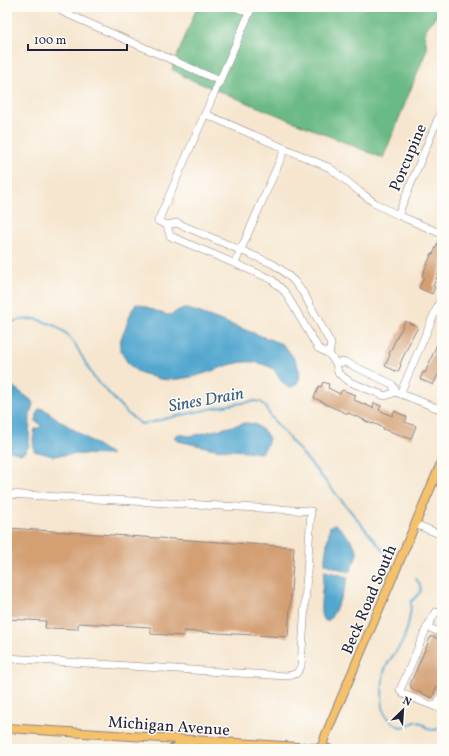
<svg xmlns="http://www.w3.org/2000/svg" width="449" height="756" font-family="Vollkorn,serif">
	<rect width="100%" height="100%" fill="#fdfcf7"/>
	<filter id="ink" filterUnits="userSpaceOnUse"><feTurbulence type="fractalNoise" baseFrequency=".025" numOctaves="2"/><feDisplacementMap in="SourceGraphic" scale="8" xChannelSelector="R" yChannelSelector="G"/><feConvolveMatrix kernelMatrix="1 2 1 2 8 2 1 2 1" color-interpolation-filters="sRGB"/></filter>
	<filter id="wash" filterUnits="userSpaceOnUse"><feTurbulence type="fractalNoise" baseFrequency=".012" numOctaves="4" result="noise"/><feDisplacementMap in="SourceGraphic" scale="16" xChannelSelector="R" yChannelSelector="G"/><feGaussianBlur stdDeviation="0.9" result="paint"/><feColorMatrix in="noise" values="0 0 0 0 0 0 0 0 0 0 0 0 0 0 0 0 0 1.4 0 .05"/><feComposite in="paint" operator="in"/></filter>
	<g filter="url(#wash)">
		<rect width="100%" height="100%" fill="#f6e6cf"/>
		<path fill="#6aba85" stroke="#466e60" d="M 197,7 L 442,7 L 442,11 L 427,26 L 425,36 L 427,49 L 383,158 L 187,78 L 172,69 Z"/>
		<g fill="#53a7cf" stroke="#3a6485">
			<path d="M 138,304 C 146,306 161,314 168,315 C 173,315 177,310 182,309 C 187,308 193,311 198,312 L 282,344 C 291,352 308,375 295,385 C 284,394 278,372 272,368 C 264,364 253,361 245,362 C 229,363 215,371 199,375 C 189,378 169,381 160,379 C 156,378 152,377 148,375 C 140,373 133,370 128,363 C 124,357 119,351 120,344 C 120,339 123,334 125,330 C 127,323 130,316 132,310 L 135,305 Z"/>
			<path d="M 7,380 L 16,389 L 31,400 L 33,404 L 30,414 L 29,445 L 26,451 L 21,454 L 7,450 Z"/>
			<path d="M 39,409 L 44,409 L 56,418 L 111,454 L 109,455 L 76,454 L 53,456 L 34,451 L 33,439 L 35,429 L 41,427 L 40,424 L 36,422 L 37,412 Z"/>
			<path d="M 245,423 L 255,424 L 265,432 L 269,439 L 266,447 L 262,452 L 259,453 L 248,451 L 215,449 L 178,441 L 174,437 L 178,434 L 189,436 L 196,435 Z"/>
			<path d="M 335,524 C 341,528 357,546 357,552 C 357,557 352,566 350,571 L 349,572 L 325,564 L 325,557 L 330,526 Z"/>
			<path d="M 325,571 L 348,577 C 346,587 335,613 329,620 L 326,621 C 324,620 323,619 322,617 C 319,611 323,582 324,574 L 324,572 Z"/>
		</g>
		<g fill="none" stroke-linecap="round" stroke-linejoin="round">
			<g stroke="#53a7cf" stroke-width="2">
				<path d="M 7,323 L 20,320 L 36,319 L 54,325 L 67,334 L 75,344 L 94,378 L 105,389 L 127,413 L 141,424 L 153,422 L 168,418 L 229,405 L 255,401 L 261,402 L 265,406 L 271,417 L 317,471 L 367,531 L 386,554"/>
				<path d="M 416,579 C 420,583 421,586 421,591 L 411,602 C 411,614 408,627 404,638 C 400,649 389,658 385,669 C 382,679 381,701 384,711 C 385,717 396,726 401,727 C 408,727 410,723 415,722 C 423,720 426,730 433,730 C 436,730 439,728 442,727"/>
			</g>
		</g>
		<g id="blocks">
			<g fill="#d39f73">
				<path d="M 440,239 L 442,239 L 442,266 L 433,286 L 435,287 L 432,294 L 419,288 L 424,277 L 422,276 L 432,253 L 433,254 Z"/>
				<path d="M 405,321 L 418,327 L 415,333 L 414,333 L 400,364 L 401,365 L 398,372 L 385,366 L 390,355 L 389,354 L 399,332 L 400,332 Z"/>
				<path d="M 442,332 L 442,367 L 433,385 L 420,379 L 423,372 L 425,373 Z"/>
				<path d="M 323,382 L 329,384 L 328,388 L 340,394 L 342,390 L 356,395 L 354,400 L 373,408 L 374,403 L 381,406 L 379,410 L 392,416 L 394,411 L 407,417 L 405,422 L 416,426 L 411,439 L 383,429 L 384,428 L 373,423 L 373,424 L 365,421 L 365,420 L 348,413 L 348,414 L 325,404 L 325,403 L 314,398 L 319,386 L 321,387 Z"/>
				<path d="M 7,528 L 294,547 L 288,637 L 184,631 L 184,636 L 151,634 L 151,627 L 78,623 L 78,629 L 45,628 L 46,621 L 7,619 Z"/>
				<path d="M 431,636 L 442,640 L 442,674 L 432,698 L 412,689 L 410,684 Z"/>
			</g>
		</g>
	</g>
	<g filter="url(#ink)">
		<use href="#blocks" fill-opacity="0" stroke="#8c8485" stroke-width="1"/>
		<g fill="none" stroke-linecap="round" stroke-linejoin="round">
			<g stroke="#8c8485" stroke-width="8">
				<g id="minor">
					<path d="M 65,7 L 63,12 L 220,81"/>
					<path d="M 235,7 L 249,13"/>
					<path d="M 205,114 L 330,168 L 360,192 L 376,204 L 398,215 L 442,234"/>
					<path d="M 398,215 L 442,109"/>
					<path d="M 167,225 L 170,236 L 271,279 L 285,292 L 318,348 L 329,354 L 331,344 L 304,294 L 294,281 L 283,271 L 273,264 L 177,223 L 167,225 L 158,221 L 252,7"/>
					<path d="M 235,263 L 285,149"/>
					<path d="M 329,354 L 336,363 L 338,373 L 350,382 L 385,396 L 396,392 L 442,410"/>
					<path d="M 336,363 L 345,362 L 392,384 L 396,392"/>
					<path d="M 400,394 L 442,296"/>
					<path d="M 7,494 L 311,511 L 301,666 C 297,674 296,675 286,676 L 7,658"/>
					<path d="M 415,524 L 442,535"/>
					<path d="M 436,612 L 427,627 L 400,690 L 403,694 L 436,707 L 442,708"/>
					<path d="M 427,627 L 442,633"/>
					<path d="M 436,707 L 442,693"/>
				</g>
			</g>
			<g stroke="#8c8485" stroke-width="10">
				<g id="major">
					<path d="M 7,728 L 329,749"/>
					<path d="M 172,749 L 176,747 L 193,743"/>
					<path d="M 321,749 L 326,734 L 442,461"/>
				</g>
			</g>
			<use href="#minor" stroke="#fff" stroke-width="7"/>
			<use href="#major" stroke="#f5c16b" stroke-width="8"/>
		</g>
	</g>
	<g text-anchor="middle" stroke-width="3" stroke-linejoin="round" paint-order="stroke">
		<g font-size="16" fill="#22223b" stroke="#fdfcf7">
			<text transform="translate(407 157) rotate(-67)" y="6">Porcupine</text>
			<text transform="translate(368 599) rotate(-67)" y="6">Beck Road South</text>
			<text transform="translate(169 725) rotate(4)" y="6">Michigan Avenue</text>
		</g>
		<g font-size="17" font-style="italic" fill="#385e7e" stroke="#fdfcf7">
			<text transform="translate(206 399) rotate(-10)" y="6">Sines Drain</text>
		</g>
	</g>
	<rect width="449" height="756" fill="none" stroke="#fdfcf7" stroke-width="24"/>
	<g transform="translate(403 710) rotate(25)" stroke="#fdfcf7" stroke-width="3" paint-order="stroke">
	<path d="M0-3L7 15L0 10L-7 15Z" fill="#22223b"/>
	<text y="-6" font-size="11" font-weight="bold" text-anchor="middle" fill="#22223b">N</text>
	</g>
	<path d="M28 44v6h99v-6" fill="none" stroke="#22223b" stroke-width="2"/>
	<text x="34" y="44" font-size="12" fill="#22223b" stroke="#fdfcf7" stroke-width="3" paint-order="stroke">100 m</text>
</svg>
